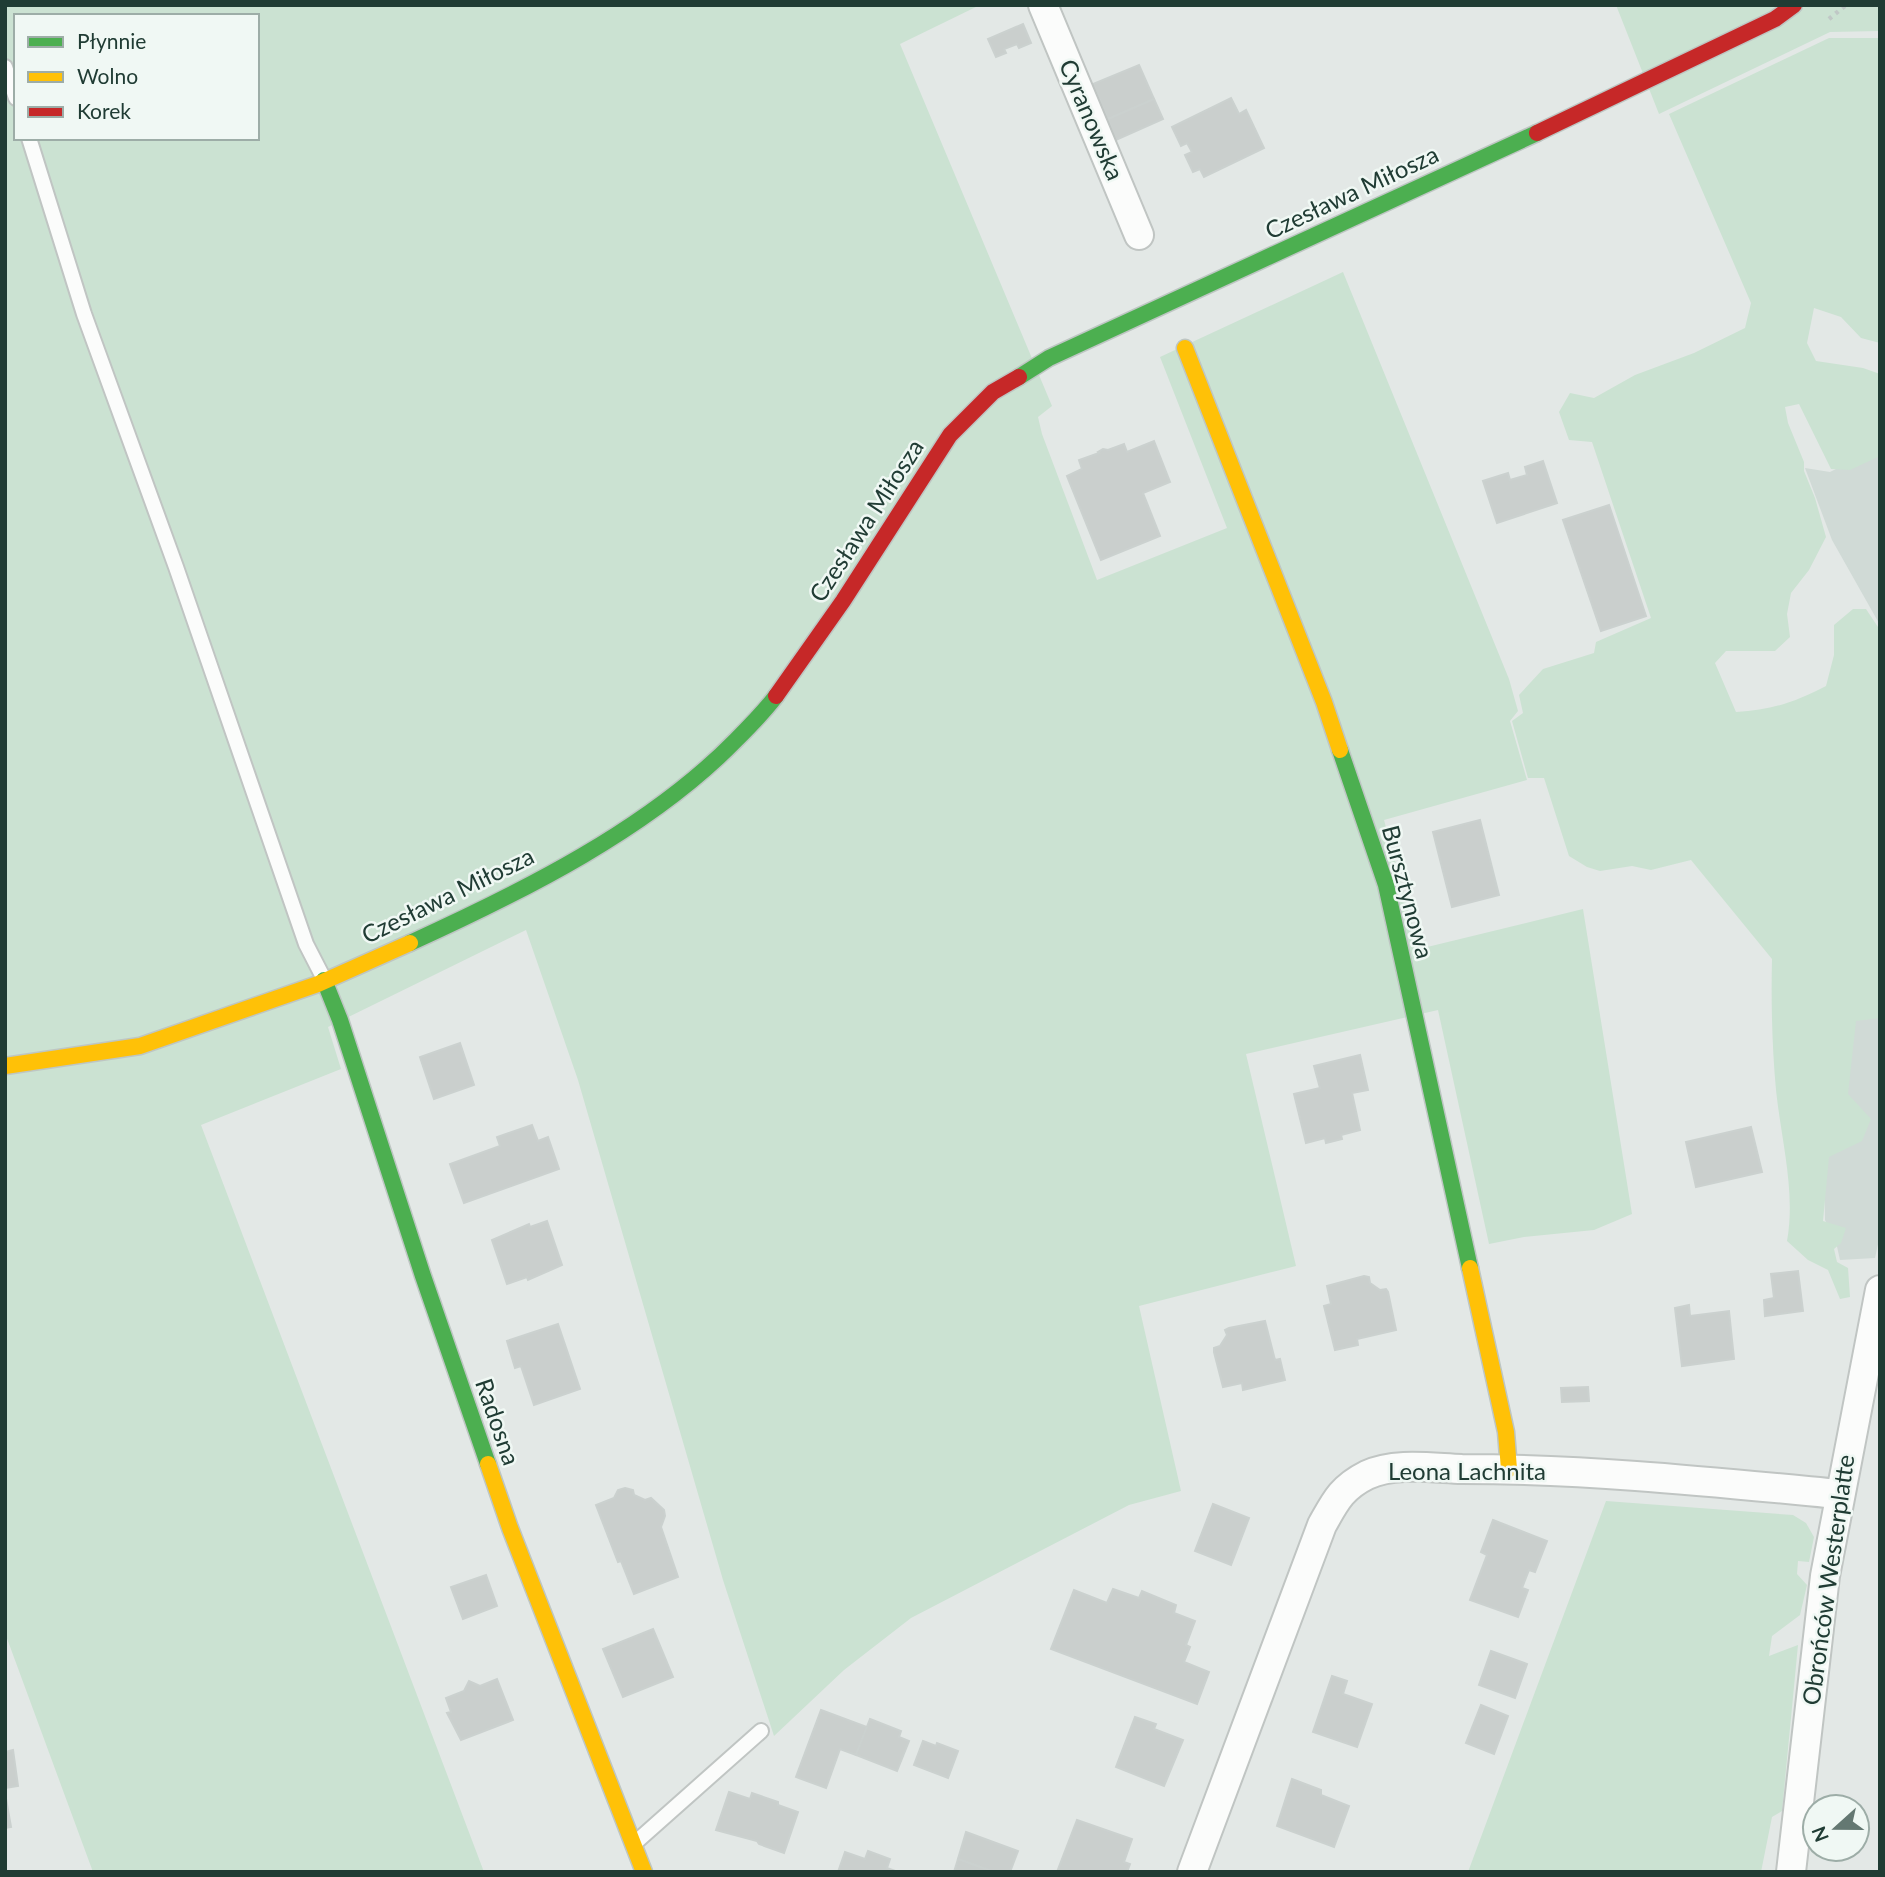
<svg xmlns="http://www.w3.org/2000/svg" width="1885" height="1877" font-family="Lato,sans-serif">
	<rect width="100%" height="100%" fill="#e3e8e6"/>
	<g fill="#d0dad6">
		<path d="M 1880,447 L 1880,625 L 1832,540 L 1805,468 L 1830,472 Z"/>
		<path d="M 1852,1008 L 1880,1012 L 1880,1235 L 1875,1258 L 1840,1260 L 1836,1242 L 1825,1220 L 1824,1155 Z"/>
	</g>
	<g fill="#cbe2d2" fill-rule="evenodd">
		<path d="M 5,5 L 980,5 L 900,44 L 1052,406 L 1038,417 L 1042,434 L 1097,580 L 1227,528 L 1160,357 L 1343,272 L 1509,679 L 1518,711 L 1510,721 L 1527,780 L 1384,820 L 1419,949 L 1583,909 L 1632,1214 L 1594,1230 L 1524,1237 L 1489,1244 L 1438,1010 L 1246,1054 L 1296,1266 L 1139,1306 L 1181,1491 L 1129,1505 L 911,1618 L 844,1670 L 774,1736 L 723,1580 L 578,1080 L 526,930 L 328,1027 L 341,1069 L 201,1125 L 484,1872 L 93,1872 L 5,1633 ZM 16,16 L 257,16 L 257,138 L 16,138 Z"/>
		<path d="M 1616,5 L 1880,5 L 1880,31 L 1830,32 L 1659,114 Z"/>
		<path d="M 1829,38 L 1880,38 L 1880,343 L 1861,338 L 1841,317 L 1814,308 L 1807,343 L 1816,361 L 1863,368 L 1880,374 L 1880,456 L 1850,470 L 1831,469 L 1799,404 L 1785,407 L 1788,423 L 1804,462 L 1804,471 L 1815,498 L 1826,537 L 1809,570 L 1791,593 L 1787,614 L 1790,637 L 1775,651 L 1726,651 L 1715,663 L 1736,712 C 1772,710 1795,702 1826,686 L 1834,655 L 1834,625 L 1853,609 L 1866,609 L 1880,630 L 1880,1018 L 1856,1021 L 1848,1094 L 1871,1119 L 1862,1141 L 1829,1157 L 1823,1221 L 1846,1228 L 1841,1243 L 1834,1249 L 1837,1262 L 1848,1268 L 1850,1297 L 1840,1299 L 1828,1270 L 1808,1260 L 1787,1241 C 1796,1192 1781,1139 1776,1090 C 1772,1046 1771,1002 1772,959 L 1691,860 L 1651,870 L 1632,866 L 1600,871 L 1587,867 L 1569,856 L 1544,778 L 1528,778 L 1512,721 L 1523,713 L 1519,695 L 1543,669 L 1594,653 L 1596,642 L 1651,618 L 1592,442 L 1569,440 L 1559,412 L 1570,393 L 1594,398 L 1635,375 L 1694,353 L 1745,328 L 1751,303 L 1669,114 Z"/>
		<path d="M 1606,1501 L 1793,1515 L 1806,1523 L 1814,1537 L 1809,1562 L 1798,1561 L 1797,1574 L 1807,1585 L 1800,1615 L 1772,1636 L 1769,1656 L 1798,1645 L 1782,1811 L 1772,1817 L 1761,1872 L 1468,1872 Z"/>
	</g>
	<g fill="#cacfcd" stroke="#cbd1cf" stroke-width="2">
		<path d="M 1023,24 L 1031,43 L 1019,48 L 1017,44 L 1004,49 L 1006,53 L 996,57 L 988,39 Z"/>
		<path d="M 1139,65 L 1154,99 L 1108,119 L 1093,84 Z"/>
		<path d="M 1231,98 L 1239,114 L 1246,110 L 1264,148 L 1204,177 L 1200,169 L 1193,172 L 1185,155 L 1192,152 L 1187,143 L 1181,146 L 1172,127 Z"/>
		<path d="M 1154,99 L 1163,119 L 1116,140 L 1108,119 Z"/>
		<path d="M 1154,441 L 1170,482 L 1143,493 L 1160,536 L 1101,560 L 1067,476 L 1082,469 L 1079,460 L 1099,453 L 1098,452 L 1103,449 L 1108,450 L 1124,444 L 1127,452 Z"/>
		<path d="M 1543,461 L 1557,503 L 1497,523 L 1483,481 L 1508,473 L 1510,480 L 1527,475 L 1525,467 Z"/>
		<path d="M 1609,505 L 1646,616 L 1601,631 L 1563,520 Z"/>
		<path d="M 1480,820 L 1499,895 L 1452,907 L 1433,832 Z"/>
		<path d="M 460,1043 L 474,1085 L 434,1099 L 420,1057 Z"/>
		<path d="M 1360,1055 L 1368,1090 L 1352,1093 L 1360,1130 L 1341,1135 L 1342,1139 L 1326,1143 L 1325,1138 L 1306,1143 L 1294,1094 L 1320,1088 L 1314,1066 Z"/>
		<path d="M 532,1125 L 538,1141 L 548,1137 L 559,1169 L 464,1203 L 450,1164 L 500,1146 L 497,1137 Z"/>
		<path d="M 1751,1127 L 1762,1172 L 1696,1187 L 1686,1142 Z"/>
		<path d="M 547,1221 L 562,1265 L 528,1280 L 527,1277 L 507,1284 L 492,1240 L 529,1224 L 530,1227 Z"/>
		<path d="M 1798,1271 L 1803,1311 L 1765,1316 L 1764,1300 L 1774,1298 L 1771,1274 Z"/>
		<path d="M 1364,1276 L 1369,1277 L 1370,1283 L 1380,1290 L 1386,1289 L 1388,1292 L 1396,1330 L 1357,1339 L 1358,1345 L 1335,1350 L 1324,1306 L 1331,1304 L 1327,1286 Z"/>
		<path d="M 1689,1305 L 1690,1316 L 1729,1311 L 1734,1359 L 1682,1366 L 1675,1308 Z"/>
		<path d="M 1265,1321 L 1275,1360 L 1280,1359 L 1285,1380 L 1243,1390 L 1242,1383 L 1223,1387 L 1214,1352 L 1214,1348 L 1220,1346 L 1227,1335 L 1225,1330 L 1229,1328 Z"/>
		<path d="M 558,1324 L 580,1389 L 534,1405 L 521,1366 L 515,1368 L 507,1341 Z"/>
		<path d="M 1588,1387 L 1589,1401 L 1562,1402 L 1561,1388 Z"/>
		<path d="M 625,1488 L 633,1490 L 634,1495 L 645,1500 L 651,1498 L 664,1510 L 665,1516 L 661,1527 L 678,1577 L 634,1594 L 621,1561 L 618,1562 L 596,1505 L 614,1498 L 618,1490 Z"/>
		<path d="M 1213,1504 L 1249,1518 L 1231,1565 L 1195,1551 Z"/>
		<path d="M 1493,1520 L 1547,1541 L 1535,1572 L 1529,1570 L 1522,1588 L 1528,1590 L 1518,1617 L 1470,1600 L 1487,1555 L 1481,1552 Z"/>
		<path d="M 486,1575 L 497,1606 L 463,1619 L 451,1587 Z"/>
		<path d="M 1113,1589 L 1139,1598 L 1142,1591 L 1176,1605 L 1174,1613 L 1195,1621 L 1186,1645 L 1190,1647 L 1184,1662 L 1209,1672 L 1197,1704 L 1051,1649 L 1074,1590 L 1107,1603 Z"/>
		<path d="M 653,1629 L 673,1677 L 623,1697 L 603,1649 Z"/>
		<path d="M 1491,1651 L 1527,1664 L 1515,1698 L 1479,1685 Z"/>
		<path d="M 1332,1676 L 1347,1681 L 1343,1694 L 1372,1704 L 1357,1747 L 1313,1732 Z"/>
		<path d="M 497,1679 L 513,1720 L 461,1740 L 447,1713 L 451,1712 L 446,1698 L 464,1691 L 469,1681 L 480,1686 Z"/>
		<path d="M 1481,1705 L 1508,1716 L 1494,1754 L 1466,1743 Z"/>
		<path d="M 821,1710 L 867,1727 L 856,1755 L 840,1749 L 826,1788 L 796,1777 Z"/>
		<path d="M 1135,1717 L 1156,1724 L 1154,1729 L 1183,1740 L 1164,1786 L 1116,1767 Z"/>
		<path d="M 870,1719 L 901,1731 L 899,1737 L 909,1741 L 897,1771 L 856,1755 Z"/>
		<path d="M 923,1741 L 936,1746 L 937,1743 L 958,1751 L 948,1778 L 914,1765 Z"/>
		<path d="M 13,1750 L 18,1786 L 5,1788 L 5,1752 Z"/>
		<path d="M 1292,1779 L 1321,1790 L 1321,1795 L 1349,1806 L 1334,1847 L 1277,1826 Z"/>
		<path d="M 729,1792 L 750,1799 L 752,1793 L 778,1802 L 778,1805 L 798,1812 L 784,1853 L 759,1844 L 757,1841 L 716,1830 Z"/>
		<path d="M 5,1793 L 11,1827 L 5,1828 Z"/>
		<path d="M 1077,1820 L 1132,1839 L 1124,1862 L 1130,1864 L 1127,1872 L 1057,1872 Z"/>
		<path d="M 966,1832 L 1018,1851 L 1010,1872 L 994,1872 L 958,1859 Z"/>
		<path d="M 868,1851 L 890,1859 L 887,1868 L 898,1872 L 838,1872 L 845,1852 L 865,1859 Z"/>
		<path d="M 958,1859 L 994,1872 L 954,1872 Z"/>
	</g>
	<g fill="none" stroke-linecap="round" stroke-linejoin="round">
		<g stroke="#c0c5c3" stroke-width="18">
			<g id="lane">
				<path d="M 5,67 L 16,98"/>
				<path d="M 29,138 L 84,314 L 176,567 L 306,944 L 324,979"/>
				<path d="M 636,1842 L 761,1731"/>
			</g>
		</g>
		<g stroke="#c0c5c3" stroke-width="32">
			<g id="street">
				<path d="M 1043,5 L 1139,235"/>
				<path d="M 1192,1872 L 1322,1525 C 1335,1502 1341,1488 1367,1475 C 1395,1462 1432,1468 1462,1469 C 1588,1469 1713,1482 1839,1494"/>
				<path d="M 1791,1872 L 1825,1576 L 1880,1290"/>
			</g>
		</g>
		<g stroke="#bec6c3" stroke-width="19">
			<g id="fast">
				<path d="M 1019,377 L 1049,358 L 1537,133"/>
				<path d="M 1340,750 L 1386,885 L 1470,1268"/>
				<path d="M 410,943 C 522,892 649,829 736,740 C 750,726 764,712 776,696"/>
				<path d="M 324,980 L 340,1020 L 423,1276 L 488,1464"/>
			</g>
		</g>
		<g stroke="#bec6c3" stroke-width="19">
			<g id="slow">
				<path d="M 1185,348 L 1324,702 L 1340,750"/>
				<path d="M 5,1066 L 140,1046 L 318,984 L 410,943"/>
				<path d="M 1470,1268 L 1506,1432 L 1509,1469"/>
				<path d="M 488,1464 L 510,1528 L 644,1872"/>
			</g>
		</g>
		<g stroke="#bec6c3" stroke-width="19">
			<g id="jam">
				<path d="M 1537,133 L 1775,19 L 1794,5"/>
				<path d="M 776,696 L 843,601 L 950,435 L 993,392 L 1019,377"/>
			</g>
		</g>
		<path stroke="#c0c8c6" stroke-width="4.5" stroke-dasharray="3.5 5" stroke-linecap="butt" d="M 1829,19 L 1846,5"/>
		<use href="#lane" stroke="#fbfcfb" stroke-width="14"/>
		<use href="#street" stroke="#fbfcfb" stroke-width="28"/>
		<use href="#fast" stroke="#4caf50" stroke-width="16"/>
		<use href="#slow" stroke="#ffc107" stroke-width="16"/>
		<use href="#jam" stroke="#c62828" stroke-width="16"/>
	</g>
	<g text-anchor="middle" stroke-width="5" stroke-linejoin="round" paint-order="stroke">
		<g font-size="24" fill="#203c34" stroke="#f0f8f4">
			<text transform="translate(1091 120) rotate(67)" y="8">Cyranowska</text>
			<text transform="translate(1352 193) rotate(-25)" y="8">Czesława Miłosza</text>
			<text transform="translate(867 521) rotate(-57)" y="8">Czesława Miłosza</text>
			<text transform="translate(1407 892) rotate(75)" y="8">Bursztynowa</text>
			<text transform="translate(448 896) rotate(-26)" y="8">Czesława Miłosza</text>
			<text transform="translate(497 1422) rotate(71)" y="8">Radosna</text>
			<text x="1467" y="1480">Leona Lachnita</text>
			<text transform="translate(1829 1580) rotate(-82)" y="8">Obrońców Westerplatte</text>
		</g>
	</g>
	<rect width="1885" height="1877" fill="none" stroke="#203c34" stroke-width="14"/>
	<rect x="14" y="14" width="245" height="126" fill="#f0f8f4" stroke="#9dada7" stroke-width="2"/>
	<rect x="28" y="37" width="35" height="10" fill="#4caf50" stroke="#9dada7" stroke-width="2"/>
	<text x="77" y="49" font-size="21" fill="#203c34">Płynnie</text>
	<rect x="28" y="72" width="35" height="10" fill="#ffc107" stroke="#9dada7" stroke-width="2"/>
	<text x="77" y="84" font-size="21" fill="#203c34">Wolno</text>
	<rect x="28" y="107" width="35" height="10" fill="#c62828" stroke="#9dada7" stroke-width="2"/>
	<text x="77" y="119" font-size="21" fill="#203c34">Korek</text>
	<g transform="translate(1836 1828) rotate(249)"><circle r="33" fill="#f0f8f4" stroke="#9dada7" stroke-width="2"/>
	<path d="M0-5L12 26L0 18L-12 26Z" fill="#647872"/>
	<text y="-10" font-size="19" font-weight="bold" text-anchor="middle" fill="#203c34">N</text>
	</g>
</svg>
